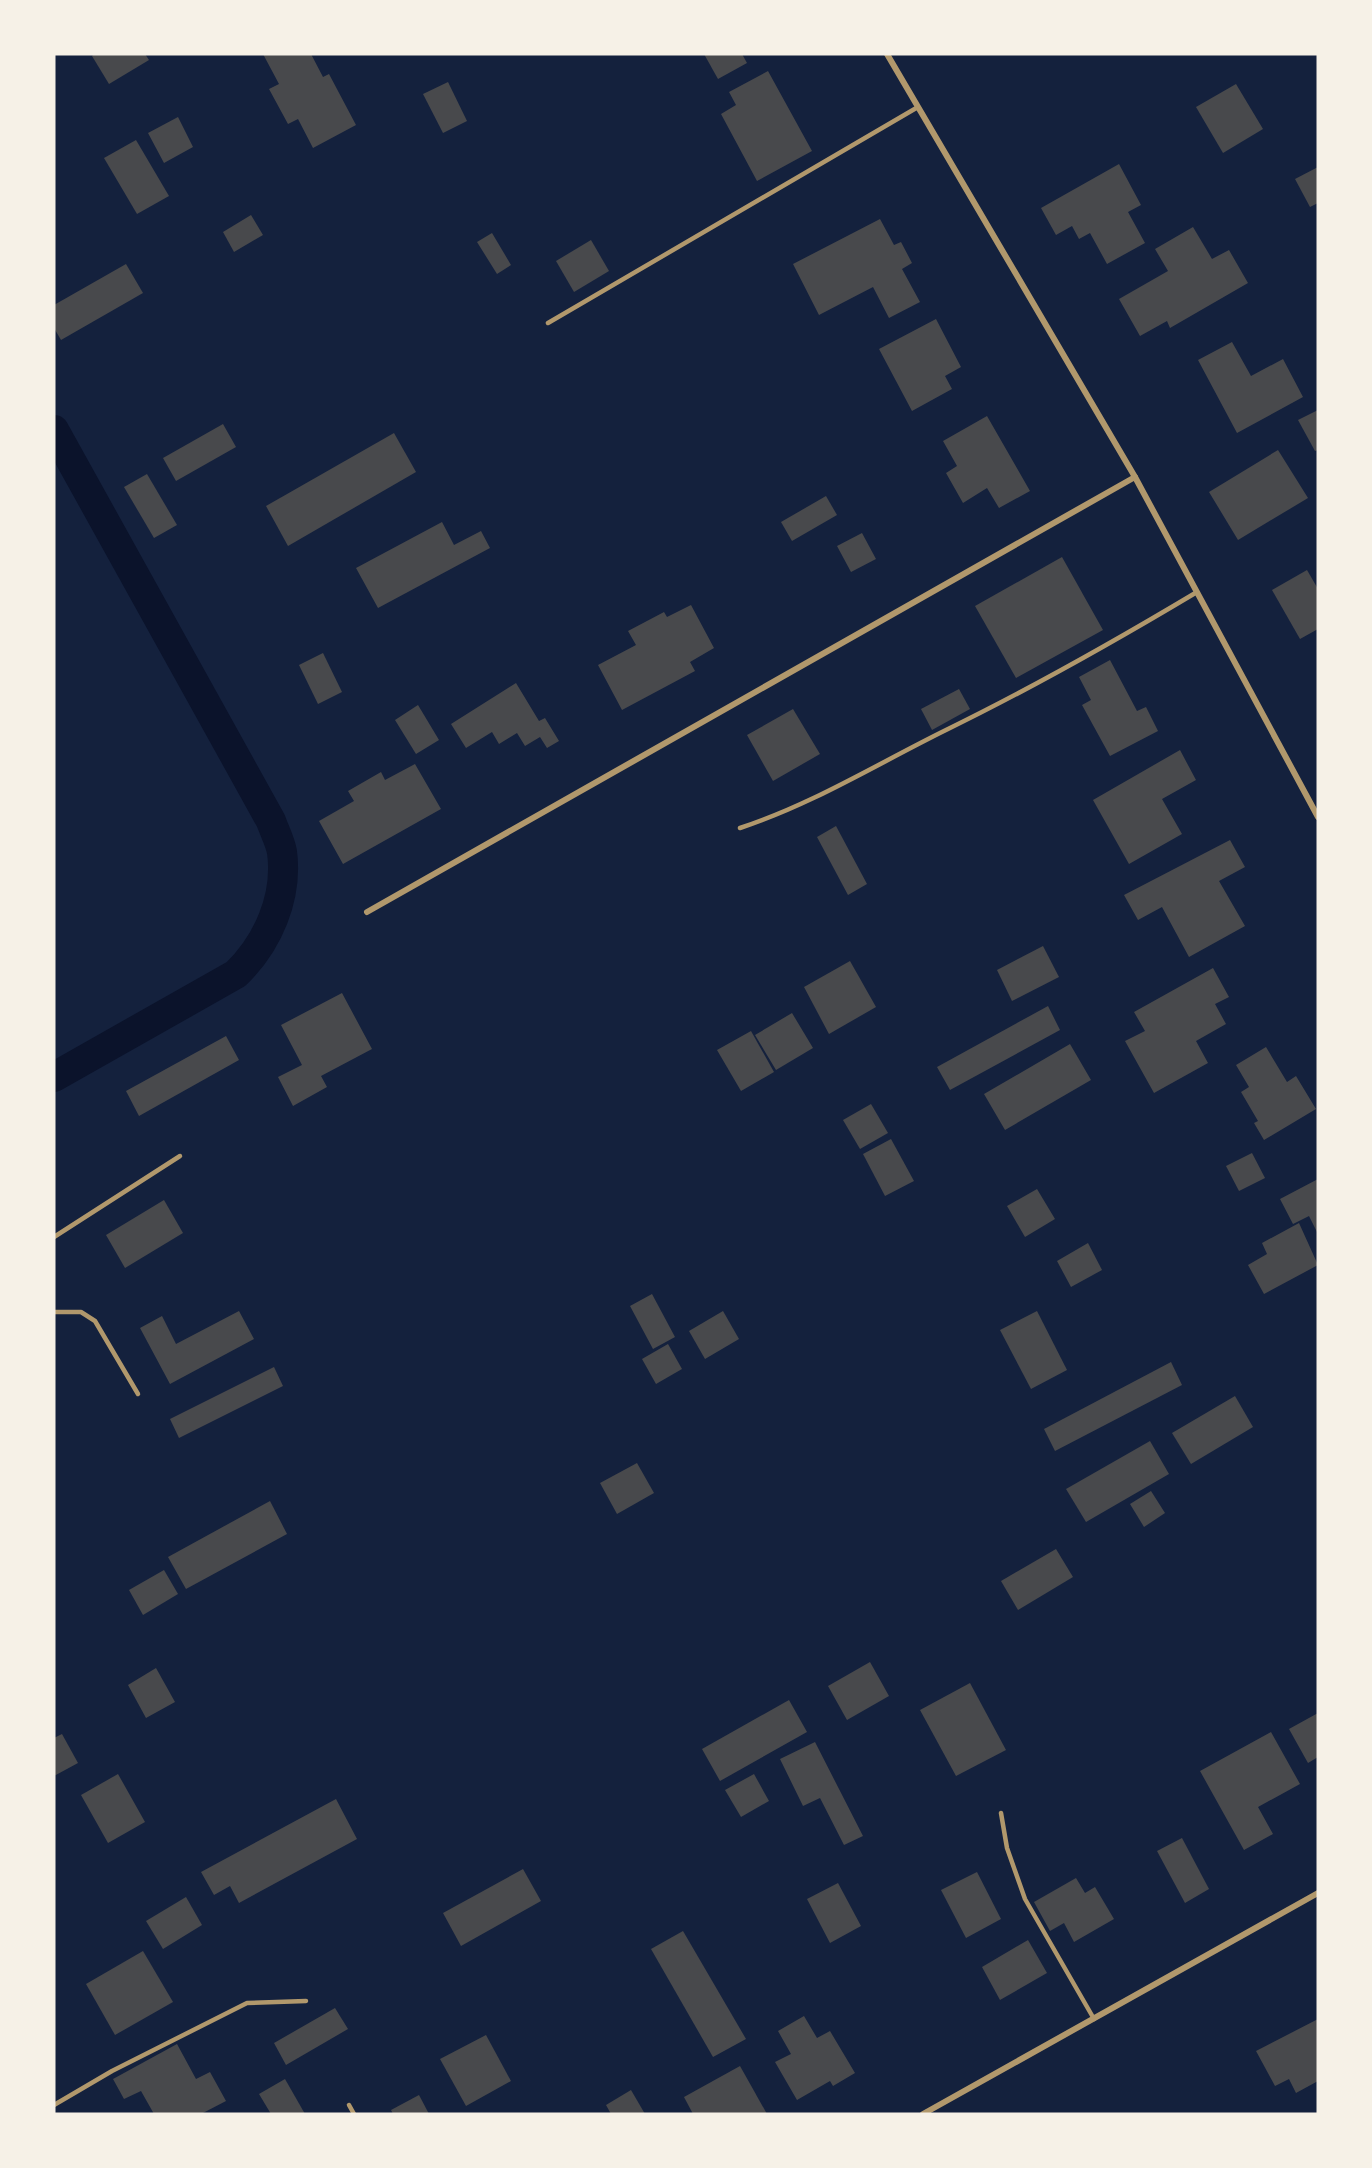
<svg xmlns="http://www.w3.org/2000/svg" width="1372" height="2168" font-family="Bitter,serif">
	<rect width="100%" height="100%" fill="#14213d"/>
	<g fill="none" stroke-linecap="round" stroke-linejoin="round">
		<path stroke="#0b132b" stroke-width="30" d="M 54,430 L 271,821 C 274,830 280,841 282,852 C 288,897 268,943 236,974 L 54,1077"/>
	</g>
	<g fill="#48494c">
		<path d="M 94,54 L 145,54 L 149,60 L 109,84 L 92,56 Z"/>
		<path d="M 263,54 L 311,54 L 323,77 L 329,74 L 356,125 L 313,148 L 298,119 L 288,124 L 269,89 L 279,84 Z"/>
		<path d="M 704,54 L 742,54 L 747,63 L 718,79 Z"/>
		<path d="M 768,71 L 812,151 L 757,181 L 721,114 L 736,105 L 729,92 Z"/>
		<path d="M 448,82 L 467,121 L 443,133 L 423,94 Z"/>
		<path d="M 1236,84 L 1263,129 L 1223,153 L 1196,107 Z"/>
		<path d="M 178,117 L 193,147 L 164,163 L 148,133 Z"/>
		<path d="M 136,140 L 169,196 L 137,214 L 104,158 Z"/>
		<path d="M 1119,164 L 1141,205 L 1128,212 L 1145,243 L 1107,264 L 1090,233 L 1079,239 L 1072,226 L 1056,235 L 1041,208 Z"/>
		<path d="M 1318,167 L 1318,203 L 1310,207 L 1295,179 Z"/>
		<path d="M 251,215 L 263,235 L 234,252 L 223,232 Z"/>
		<path d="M 880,219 L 894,245 L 901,242 L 912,263 L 902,269 L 920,302 L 889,318 L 873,287 L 819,315 L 793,264 Z"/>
		<path d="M 1193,227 L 1212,259 L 1229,250 L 1248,283 L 1170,328 L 1167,321 L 1140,336 L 1119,299 L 1168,271 L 1155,249 Z"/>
		<path d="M 492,233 L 511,265 L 497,274 L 477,242 Z"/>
		<path d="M 591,240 L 609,271 L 574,292 L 556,261 Z"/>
		<path d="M 126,264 L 143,293 L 61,340 L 54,328 L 54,305 Z"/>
		<path d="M 936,319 L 961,367 L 945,376 L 952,389 L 912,411 L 879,349 Z"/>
		<path d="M 1232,342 L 1251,376 L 1283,359 L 1303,397 L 1237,433 L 1198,360 Z"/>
		<path d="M 1318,410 L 1318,450 L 1315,451 L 1298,420 Z"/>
		<path d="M 987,416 L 1030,491 L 999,508 L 987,488 L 963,503 L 946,473 L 957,466 L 943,441 Z"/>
		<path d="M 223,424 L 236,447 L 176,481 L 163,458 Z"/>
		<path d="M 394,433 L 416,472 L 288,546 L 266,506 Z"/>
		<path d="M 1278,450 L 1308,498 L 1238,540 L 1209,492 Z"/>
		<path d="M 147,474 L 177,525 L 154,538 L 124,487 Z"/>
		<path d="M 826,496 L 837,515 L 792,541 L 781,522 Z"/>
		<path d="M 442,522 L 454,545 L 481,531 L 490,548 L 378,608 L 356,568 Z"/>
		<path d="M 862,533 L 876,559 L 851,572 L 837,546 Z"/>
		<path d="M 1062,557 L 1103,630 L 1016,678 L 975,606 Z"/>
		<path d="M 1307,570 L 1318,589 L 1318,629 L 1300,639 L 1272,590 Z"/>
		<path d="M 691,605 L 714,648 L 690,662 L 695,671 L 622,710 L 598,665 L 636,645 L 628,631 L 664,612 L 667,617 Z"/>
		<path d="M 323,653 L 342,692 L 318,704 L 299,665 Z"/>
		<path d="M 1110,660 L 1137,711 L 1146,707 L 1158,731 L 1110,756 L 1082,705 L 1091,700 L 1079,677 Z"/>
		<path d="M 516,683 L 539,721 L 545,718 L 559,741 L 547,748 L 540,737 L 525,746 L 517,733 L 499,744 L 492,732 L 466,748 L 451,724 Z"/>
		<path d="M 959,689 L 970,709 L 932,730 L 921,709 Z"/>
		<path d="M 418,705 L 439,740 L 416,754 L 395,720 Z"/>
		<path d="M 793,709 L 820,754 L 773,781 L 747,735 Z"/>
		<path d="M 1180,750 L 1196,780 L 1162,799 L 1182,834 L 1129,864 L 1093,800 Z"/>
		<path d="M 415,764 L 441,809 L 343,864 L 319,821 L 354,801 L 348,791 L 381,772 L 385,780 Z"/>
		<path d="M 836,826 L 867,884 L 848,895 L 817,837 Z"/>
		<path d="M 1230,840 L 1245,867 L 1219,881 L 1245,926 L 1189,957 L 1162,907 L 1138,920 L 1124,895 Z"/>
		<path d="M 1043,946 L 1059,977 L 1012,1001 L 997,970 Z"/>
		<path d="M 850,961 L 876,1007 L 829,1034 L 804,987 Z"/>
		<path d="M 1213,968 L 1229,997 L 1215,1004 L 1226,1024 L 1196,1041 L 1208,1063 L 1154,1093 L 1125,1041 L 1145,1031 L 1134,1012 Z"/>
		<path d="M 342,993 L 372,1049 L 321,1076 L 327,1087 L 293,1106 L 278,1077 L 302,1065 L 281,1025 Z"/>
		<path d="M 1048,1006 L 1060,1030 L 950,1090 L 937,1067 Z"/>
		<path d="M 792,1013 L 813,1048 L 776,1070 L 755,1035 Z"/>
		<path d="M 751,1031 L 774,1072 L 741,1091 L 717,1050 Z"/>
		<path d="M 226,1036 L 239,1060 L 139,1116 L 126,1091 Z"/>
		<path d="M 1070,1044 L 1091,1080 L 1005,1130 L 984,1094 Z"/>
		<path d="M 1266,1047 L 1287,1082 L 1296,1076 L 1316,1109 L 1264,1140 L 1254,1123 L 1258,1121 L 1241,1092 L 1249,1087 L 1236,1065 Z"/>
		<path d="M 871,1104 L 888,1133 L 860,1149 L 843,1120 Z"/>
		<path d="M 891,1139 L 914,1181 L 885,1196 L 863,1154 Z"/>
		<path d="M 1252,1153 L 1265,1178 L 1239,1191 L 1226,1166 Z"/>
		<path d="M 1318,1179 L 1318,1234 L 1309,1216 L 1293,1224 L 1280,1199 Z"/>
		<path d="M 1037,1189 L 1055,1219 L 1025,1237 L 1007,1206 Z"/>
		<path d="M 164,1200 L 183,1233 L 125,1268 L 106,1235 Z"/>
		<path d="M 1299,1223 L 1318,1265 L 1264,1294 L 1248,1265 L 1267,1254 L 1262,1243 Z"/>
		<path d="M 1088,1243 L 1102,1270 L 1071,1287 L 1057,1261 Z"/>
		<path d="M 652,1294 L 675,1337 L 653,1349 L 630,1306 Z"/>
		<path d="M 239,1311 L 254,1339 L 170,1384 L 140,1328 L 162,1316 L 176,1344 Z"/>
		<path d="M 723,1311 L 739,1339 L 705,1359 L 689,1331 Z"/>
		<path d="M 1037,1311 L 1067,1370 L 1031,1389 L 1000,1330 Z"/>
		<path d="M 668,1344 L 682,1369 L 656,1384 L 642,1359 Z"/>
		<path d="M 1171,1362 L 1182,1385 L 1055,1451 L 1044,1429 Z"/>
		<path d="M 274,1367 L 283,1386 L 179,1438 L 170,1419 Z"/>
		<path d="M 1235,1396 L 1253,1427 L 1191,1464 L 1172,1433 Z"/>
		<path d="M 1150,1441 L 1169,1474 L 1086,1522 L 1066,1489 Z"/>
		<path d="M 637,1463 L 654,1493 L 617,1514 L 600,1483 Z"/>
		<path d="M 1151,1491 L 1165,1513 L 1144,1527 L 1130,1504 Z"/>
		<path d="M 270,1501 L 287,1534 L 186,1589 L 168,1557 Z"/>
		<path d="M 1056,1549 L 1073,1577 L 1018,1610 L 1001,1581 Z"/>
		<path d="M 164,1570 L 178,1594 L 143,1615 L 129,1590 Z"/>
		<path d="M 870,1662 L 889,1696 L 847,1720 L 828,1686 Z"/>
		<path d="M 156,1668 L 175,1702 L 146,1718 L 128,1685 Z"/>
		<path d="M 970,1683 L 1006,1750 L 956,1776 L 920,1710 Z"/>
		<path d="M 789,1700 L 807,1732 L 720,1781 L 702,1749 Z"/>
		<path d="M 1318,1713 L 1318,1757 L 1308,1763 L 1289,1729 Z"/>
		<path d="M 1271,1732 L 1300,1784 L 1258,1807 L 1273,1834 L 1244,1850 L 1200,1771 Z"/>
		<path d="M 62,1734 L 78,1763 L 54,1776 L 54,1738 Z"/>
		<path d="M 815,1742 L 863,1836 L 844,1845 L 820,1798 L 803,1806 L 780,1759 Z"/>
		<path d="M 118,1774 L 145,1822 L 108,1843 L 81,1795 Z"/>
		<path d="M 754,1774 L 769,1801 L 741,1817 L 725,1790 Z"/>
		<path d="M 336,1799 L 357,1839 L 239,1903 L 230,1886 L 214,1895 L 201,1872 Z"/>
		<path d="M 1182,1838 L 1209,1889 L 1185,1903 L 1157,1851 Z"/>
		<path d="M 523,1869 L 541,1901 L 461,1946 L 443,1913 Z"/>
		<path d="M 977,1872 L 1001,1919 L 966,1938 L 941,1890 Z"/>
		<path d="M 1076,1878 L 1085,1893 L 1095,1887 L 1114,1919 L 1074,1942 L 1064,1923 L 1050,1931 L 1034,1902 Z"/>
		<path d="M 838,1883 L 861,1926 L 830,1943 L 807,1899 Z"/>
		<path d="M 186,1897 L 202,1925 L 163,1949 L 146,1921 Z"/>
		<path d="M 683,1931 L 746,2039 L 713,2057 L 651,1949 Z"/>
		<path d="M 1028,1940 L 1047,1973 L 1000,2000 L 982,1967 Z"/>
		<path d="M 143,1951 L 173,2002 L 115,2035 L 86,1984 Z"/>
		<path d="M 335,2008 L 348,2029 L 286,2065 L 274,2043 Z"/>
		<path d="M 804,2016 L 817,2038 L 830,2031 L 855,2073 L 833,2086 L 830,2081 L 797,2100 L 775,2062 L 791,2054 L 778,2031 Z"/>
		<path d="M 1318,2019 L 1318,2081 L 1296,2093 L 1289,2079 L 1275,2086 L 1256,2051 Z"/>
		<path d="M 486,2035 L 511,2081 L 466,2106 L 440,2059 Z"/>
		<path d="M 177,2044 L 196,2079 L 210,2072 L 226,2101 L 201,2114 L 154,2114 L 141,2091 L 124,2099 L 113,2079 Z"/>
		<path d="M 740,2066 L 767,2114 L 693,2114 L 684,2097 Z"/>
		<path d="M 285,2079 L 305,2114 L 271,2114 L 259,2094 Z"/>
		<path d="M 631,2090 L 645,2114 L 611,2114 L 606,2105 Z"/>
		<path d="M 419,2095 L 429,2114 L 393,2114 L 391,2110 Z"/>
	</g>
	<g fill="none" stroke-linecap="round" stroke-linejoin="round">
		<g stroke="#b1986c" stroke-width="4.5">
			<path d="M 548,323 L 918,107"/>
			<path d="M 740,828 C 813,804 877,764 946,730 C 1032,688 1115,641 1197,592"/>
			<path d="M 54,1237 L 180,1156"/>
			<path d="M 54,1312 L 81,1312 L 95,1321 L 138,1394"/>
			<path d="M 1001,1813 L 1007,1848 L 1025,1899 L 1094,2019"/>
			<path d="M 54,2105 L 112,2071 L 247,2003 L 306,2001"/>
			<path d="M 349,2105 L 354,2114"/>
		</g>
		<g stroke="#b1986c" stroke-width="6">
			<path d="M 887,54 L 1135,477 L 1318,817"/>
			<path d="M 367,912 L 1135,477"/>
			<path d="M 923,2114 L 1318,1893"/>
		</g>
	</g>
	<rect width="1372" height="2168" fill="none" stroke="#f6f1e7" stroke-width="111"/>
</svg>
